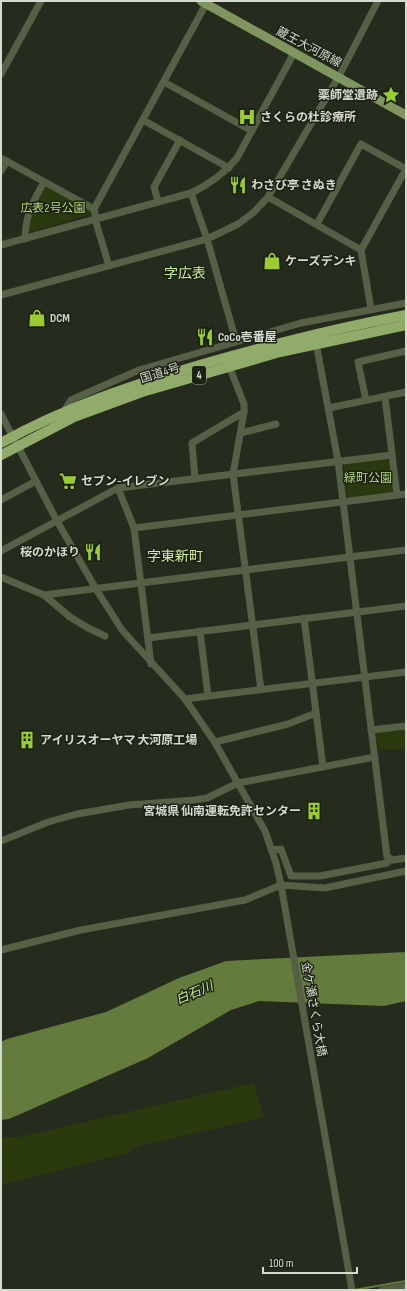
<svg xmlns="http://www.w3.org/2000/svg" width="407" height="1291" font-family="'Sofia Sans Condensed','Noto Sans JP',sans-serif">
	<rect width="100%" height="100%" fill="#252c1d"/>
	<g fill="#2b390f">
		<path d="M 46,185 L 91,210 L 91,214 L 31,232 L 27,227 L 32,210 Z"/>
		<path d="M 386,457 L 390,460 L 393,490 L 391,493 L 349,498 L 347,496 L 344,465 L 345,462 Z"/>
		<path d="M 406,728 L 406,748 L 379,751 L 376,734 L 379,732 Z"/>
		<path d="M 254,1083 L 264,1119 L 261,1118 L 139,1146 L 127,1153 L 1,1185 L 1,1137 L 19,1137 Z"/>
	</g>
	<path fill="#637b3c" d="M 406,952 L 406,1001 L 384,1006 L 259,1001 L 231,1010 L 148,1058 L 9,1119 L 1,1120 L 1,1042 L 7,1039 L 106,1012 L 179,978 L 226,961 Z"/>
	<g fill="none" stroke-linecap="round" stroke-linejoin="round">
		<path stroke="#637b3c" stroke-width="2" d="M 354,1290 L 406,1281"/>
		<g stroke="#556046" stroke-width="7">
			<path d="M 1,74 L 41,1"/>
			<path d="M 164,82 L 252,131"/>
			<path d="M 143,120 L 229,168"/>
			<path d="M 1,158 L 94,209"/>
			<path d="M 1,171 L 7,161"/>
			<path d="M 191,193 L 207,239 L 236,341"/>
			<path d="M 268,197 L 361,250"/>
			<path d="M 158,201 L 154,187 L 180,140"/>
			<path d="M 95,219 L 109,266"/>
			<path d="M 96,219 L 94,209 L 206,4"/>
			<path d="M 317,224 L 361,144 L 406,169"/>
			<path d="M 25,239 C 25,217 33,201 44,182"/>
			<path d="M 1,245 L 191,193 C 210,184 224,174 237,158 L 294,53"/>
			<path d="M 1,295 L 207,239 L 238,224 L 253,213 L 268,197 L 339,76 L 378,1"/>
			<path d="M 371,309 L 361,250 L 406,169"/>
			<path d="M 316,343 L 338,461 L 387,857 L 393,860 L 406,858"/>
			<path d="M 229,366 L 244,404 L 244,412 L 233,474 L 261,690"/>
			<path d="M 385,397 L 397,495"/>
			<path d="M 366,400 L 358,362 L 406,351"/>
			<path d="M 329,408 L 406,392"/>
			<path d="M 64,411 L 71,400 L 139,370 L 301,323 L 406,303"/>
			<path d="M 1,414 L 57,521 L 96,589 L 122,630 L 185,699 L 214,741 L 265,831 L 276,863 L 281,885 L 352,1290"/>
			<path d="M 241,433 L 276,424"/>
			<path d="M 195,479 L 192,443 L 244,412"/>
			<path d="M 118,488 L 134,528 L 151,664"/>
			<path d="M 1,500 L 36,481"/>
			<path d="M 134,528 L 406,494"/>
			<path d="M 1,551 L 118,488 L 392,455"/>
			<path d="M 1,577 L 44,595 L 70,617 L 88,628 L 105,636"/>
			<path d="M 44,595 L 406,550"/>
			<path d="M 304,618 L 323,767"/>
			<path d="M 200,631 L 208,696"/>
			<path d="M 148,638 L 406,606"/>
			<path d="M 185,699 L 406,672"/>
			<path d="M 371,730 L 406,726"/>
			<path d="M 215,742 L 288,724 L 316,713"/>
			<path d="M 1,841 L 48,822 L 77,814 L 129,805 L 195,800 L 207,798 L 238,783 L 375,757"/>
			<path d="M 272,850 L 281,849 L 291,876 L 320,876 L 387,863 L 389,860"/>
			<path d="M 1,950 L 81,930 L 245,900 L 281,885 L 325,888 L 406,871"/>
			<path d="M 382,1290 L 406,1286"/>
		</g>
		<path stroke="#809660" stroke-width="9" d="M 201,1 L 406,115"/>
		<g stroke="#91ab6a" stroke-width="10">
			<path d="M 1,443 C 65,407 133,385 203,364 C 270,345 337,328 406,315"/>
			<path d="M 1,455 L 74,417 L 142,392 L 280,352 L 406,325"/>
		</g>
	</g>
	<defs>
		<g id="sight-bare" transform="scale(1.38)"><path d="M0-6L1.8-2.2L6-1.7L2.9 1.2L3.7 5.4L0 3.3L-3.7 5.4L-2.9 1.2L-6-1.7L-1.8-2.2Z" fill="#9acb35" stroke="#1c2213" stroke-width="2.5" paint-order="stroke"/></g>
		<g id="hospital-bare" transform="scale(1.38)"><path d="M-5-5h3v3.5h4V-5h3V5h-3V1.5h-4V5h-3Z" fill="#9acb35" stroke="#1c2213" stroke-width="2.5" paint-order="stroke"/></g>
		<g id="restaurant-bare" transform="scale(1.38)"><path d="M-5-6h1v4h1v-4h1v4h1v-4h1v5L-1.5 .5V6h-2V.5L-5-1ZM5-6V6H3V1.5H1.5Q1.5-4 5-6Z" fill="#9acb35" stroke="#1c2213" stroke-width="2.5" paint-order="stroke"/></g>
		<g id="shop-bare" transform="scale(1.38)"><path d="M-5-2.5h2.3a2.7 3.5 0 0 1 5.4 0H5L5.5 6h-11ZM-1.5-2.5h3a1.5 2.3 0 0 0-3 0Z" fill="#9acb35" stroke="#1c2213" stroke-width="2.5" paint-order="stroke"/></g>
		<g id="supermarket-bare" transform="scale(1.38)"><path d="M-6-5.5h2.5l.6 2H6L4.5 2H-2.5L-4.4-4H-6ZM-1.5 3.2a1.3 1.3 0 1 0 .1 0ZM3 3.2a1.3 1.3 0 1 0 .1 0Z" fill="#9acb35" stroke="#1c2213" stroke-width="2.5" paint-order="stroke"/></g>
		<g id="building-bare" transform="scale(1.38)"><path d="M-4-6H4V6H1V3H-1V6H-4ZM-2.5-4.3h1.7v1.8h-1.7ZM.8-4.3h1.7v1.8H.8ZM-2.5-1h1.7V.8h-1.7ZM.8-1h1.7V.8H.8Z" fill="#9acb35" stroke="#1c2213" stroke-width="2.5" paint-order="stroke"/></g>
	</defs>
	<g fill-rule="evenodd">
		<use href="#sight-bare" x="391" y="95"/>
		<use href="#hospital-bare" x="247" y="117"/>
		<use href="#restaurant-bare" x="238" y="185"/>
		<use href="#shop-bare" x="272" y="261"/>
		<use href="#shop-bare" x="37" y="318"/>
		<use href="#restaurant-bare" x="205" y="337"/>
		<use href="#supermarket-bare" x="68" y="481"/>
		<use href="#restaurant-bare" x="93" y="552"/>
		<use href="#building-bare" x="27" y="740"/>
		<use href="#building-bare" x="314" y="811"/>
	</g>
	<g text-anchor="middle" stroke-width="3" stroke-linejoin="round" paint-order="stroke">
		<rect fill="#1c2213" stroke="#9ea297" stroke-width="1" x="192" y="366" width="14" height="18" rx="3"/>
		<g font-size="11" font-weight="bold" fill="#d5d9cf">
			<text x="199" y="379">4</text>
		</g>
		<g font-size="12" fill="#d5d9cf" stroke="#1c2213">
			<text transform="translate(309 47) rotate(28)" y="4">蔵王大河原線</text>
			<text transform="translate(160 373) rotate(-17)" y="4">国道4号</text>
			<text transform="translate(314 1009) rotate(80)" y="4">金ケ瀬さくら大橋</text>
		</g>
		<g font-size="12" font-weight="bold" fill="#d5d9cf" stroke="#1c2213" text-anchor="start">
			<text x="378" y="99" text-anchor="end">薬師堂遺跡</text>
			<text x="260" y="121">さくらの杜診療所</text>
			<text x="251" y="189">わさび亭 さぬき</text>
			<text x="285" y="265">ケーズデンキ</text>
			<text x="50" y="322">DCM</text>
			<text x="218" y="341">CoCo壱番屋</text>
			<text x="81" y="485">セブン-イレブン</text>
			<text x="80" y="556" text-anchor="end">桜のかほり</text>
			<text x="40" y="744">アイリスオーヤマ 大河原工場</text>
			<text x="301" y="815" text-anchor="end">宮城県 仙南運転免許センター</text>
		</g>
		<g font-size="12" fill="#b4d87d" stroke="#1c2213">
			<text x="53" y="212">広表2号公園</text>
			<text x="368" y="482">緑町公園</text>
		</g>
		<g font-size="13" font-style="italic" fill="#c6ea8f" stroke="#1c2213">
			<text transform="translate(194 992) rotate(-23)" y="5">白石川</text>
		</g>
		<g font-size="14" fill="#cdeba2" stroke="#1c2213">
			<text x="185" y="278">字広表</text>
			<text x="175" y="561">字東新町</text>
		</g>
	</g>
	<rect width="407" height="1291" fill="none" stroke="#d5d9cf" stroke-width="4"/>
	<path d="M263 1267v6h94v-6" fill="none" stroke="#d5d9cf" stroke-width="2"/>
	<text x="269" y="1267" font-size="12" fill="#d5d9cf" stroke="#1c2213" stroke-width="3" paint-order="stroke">100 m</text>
</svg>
